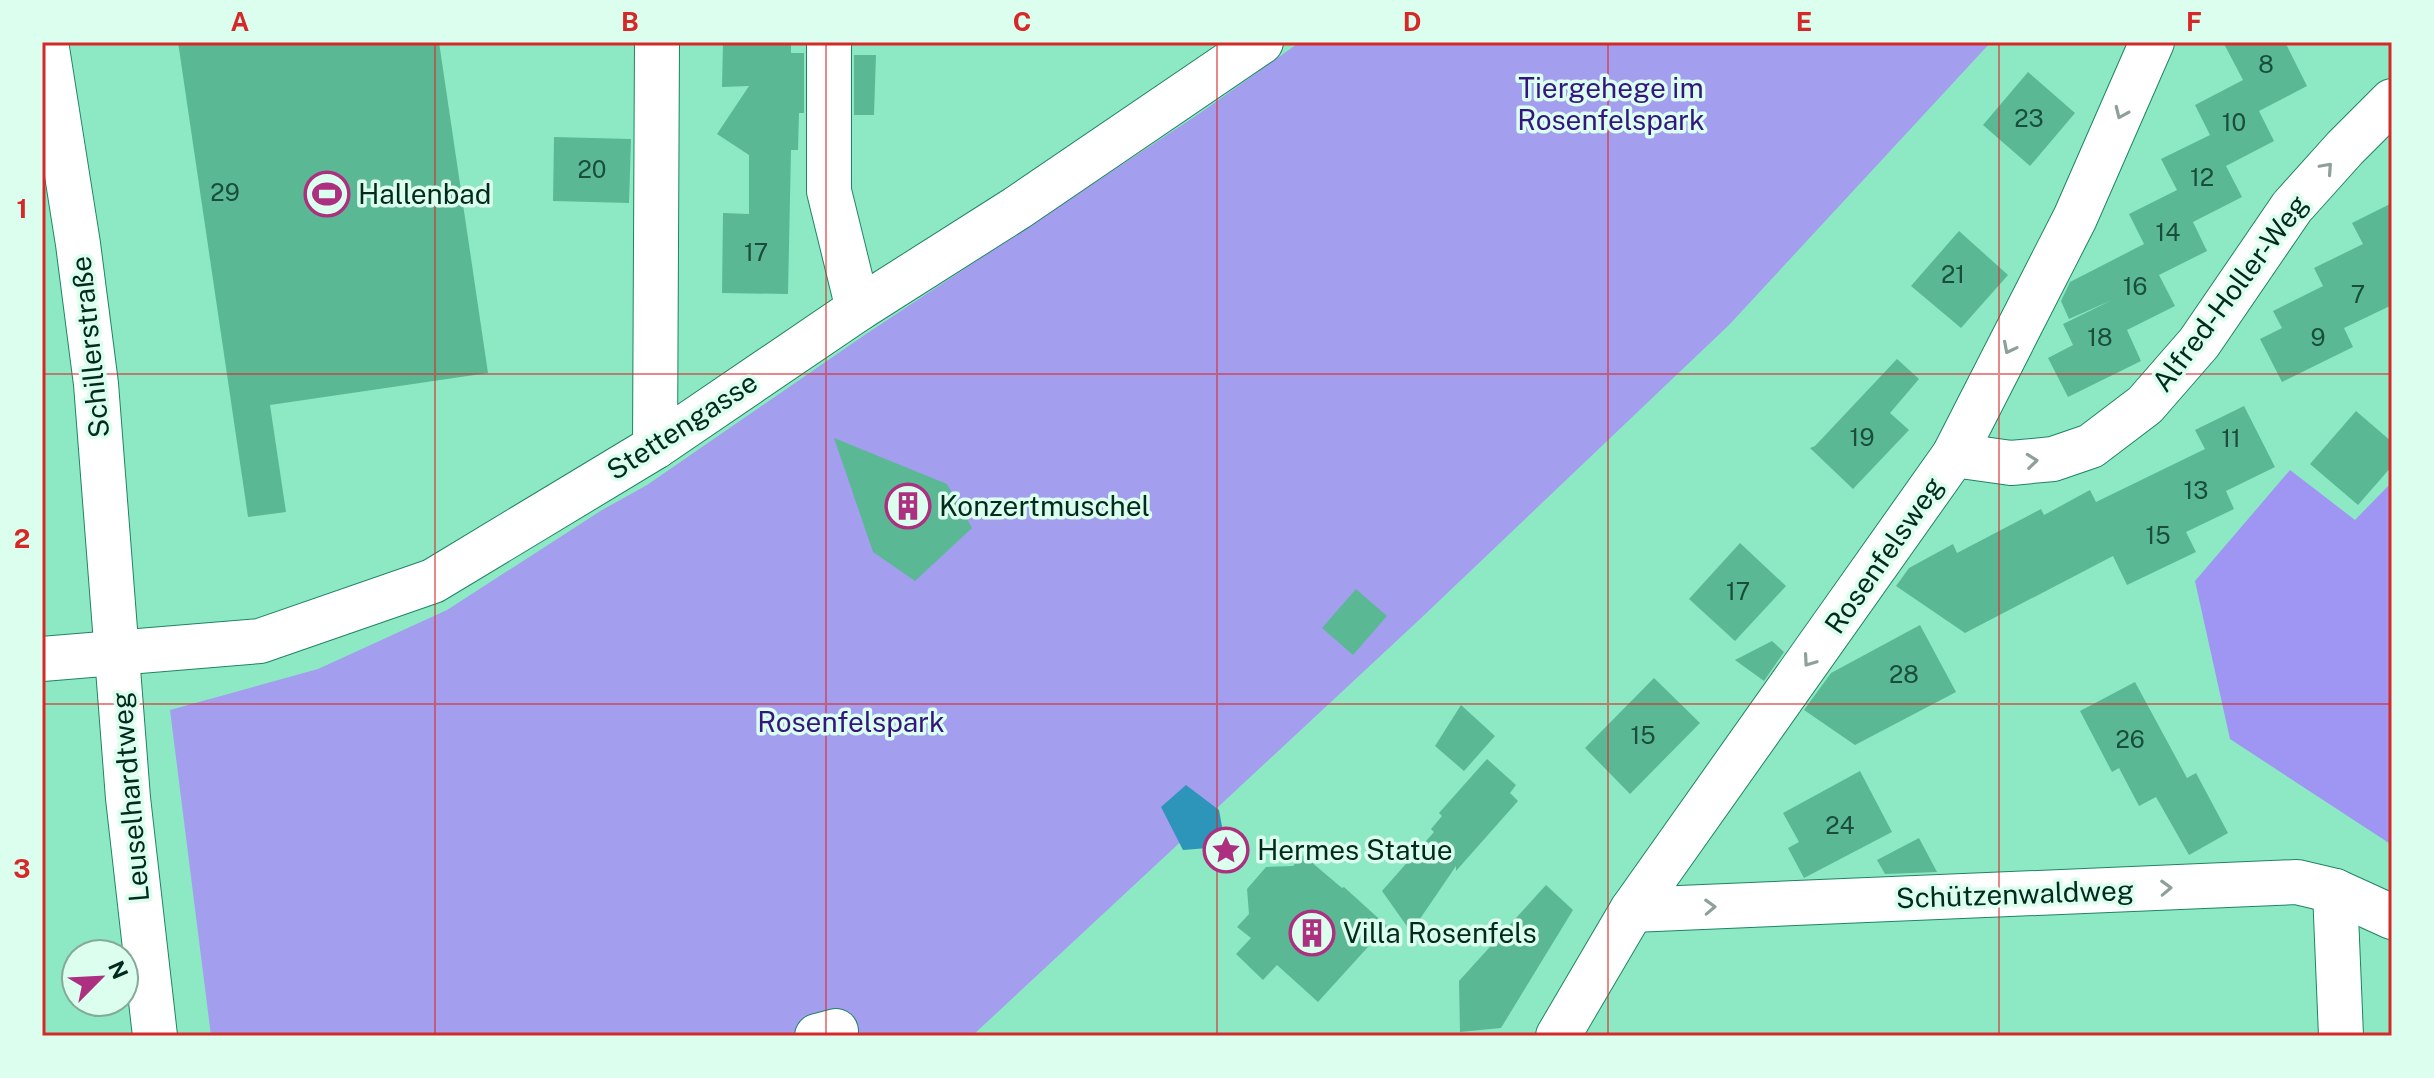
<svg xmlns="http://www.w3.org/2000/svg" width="2434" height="1078" font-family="'Public Sans',sans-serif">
	<rect width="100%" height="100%" fill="#8de9c4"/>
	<path fill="#a49eef" d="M 1300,42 L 1991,42 L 1729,325 L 1419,620 L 972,1036 L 892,1036 L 800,1031 L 780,1036 L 211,1036 L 170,710 L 318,669 L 447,610 L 602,510 L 647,485 L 866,334 L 1200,113 Z"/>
	<path fill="#9e96f2" d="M 2290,470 L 2355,520 L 2392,482 L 2392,845 L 2230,739 L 2195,581 Z"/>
	<path fill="#2d95b9" d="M 1186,785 L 1219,810 L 1223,832 L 1236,845 L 1220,862 L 1208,848 L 1183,850 L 1161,807 Z"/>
	<g fill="#5bb895">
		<path d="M 178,42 L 439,42 L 488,373 L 270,405 L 286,512 L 248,517 Z"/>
		<path d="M 723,42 L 791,42 L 791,53 L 804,53 L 804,113 L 799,113 L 798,150 L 791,150 L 788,294 L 722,293 L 723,213 L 749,214 L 749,155 L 717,134 L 749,86 L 722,87 Z"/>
		<path d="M 2223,42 L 2285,42 L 2307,86 L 2259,111 L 2274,141 L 2226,166 L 2242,197 L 2193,222 L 2207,251 L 2159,275 L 2175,306 L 2127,330 L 2141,361 L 2068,397 L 2048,358 L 2073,345 L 2063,324 L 2112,300 L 2069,319 L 2061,301 L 2070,282 L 2144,244 L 2129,214 L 2177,190 L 2161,159 L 2210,135 L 2195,105 L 2243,80 Z"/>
		<path d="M 854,55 L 876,55 L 874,115 L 854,115 Z"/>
		<path d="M 2028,72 L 2075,113 L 2030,166 L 1983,125 Z"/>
		<path d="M 554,137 L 631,139 L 629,203 L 553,201 Z"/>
		<path d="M 2392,203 L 2392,305 L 2344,328 L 2353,347 L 2282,382 L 2260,339 L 2282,328 L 2273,311 L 2323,286 L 2314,268 L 2363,244 L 2352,223 Z"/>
		<path d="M 1959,231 L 2008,275 L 1961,328 L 1911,286 Z"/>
		<path d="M 1897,359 L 1919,379 L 1890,413 L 1909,430 L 1853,489 L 1810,448 L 1815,446 Z"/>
		<path d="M 2244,406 L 2275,467 L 2226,491 L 2234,509 L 2186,532 L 2196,552 L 2127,585 L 2113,556 L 1965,633 L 1896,586 L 1909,568 L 1953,544 L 1957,553 L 2041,509 L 2044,515 L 2090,490 L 2096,502 L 2205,449 L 2195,430 Z"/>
		<path d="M 2356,411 L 2392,442 L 2392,466 L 2358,505 L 2310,464 Z"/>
		<path d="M 834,438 L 947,484 L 972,528 L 915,581 L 873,552 Z"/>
		<path d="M 1740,543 L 1786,586 L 1735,641 L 1689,599 Z"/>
		<path d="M 1356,589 L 1387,616 L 1353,655 L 1322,628 Z"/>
		<path d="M 1920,625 L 1956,692 L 1855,745 L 1804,710 L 1831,673 Z"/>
		<path d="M 1772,641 L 1784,652 L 1764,681 L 1735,660 Z"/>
		<path d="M 1654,678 L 1700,723 L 1630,794 L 1585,748 Z"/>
		<path d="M 2135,682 L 2187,778 L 2196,773 L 2228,833 L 2189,855 L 2156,797 L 2139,806 L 2119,768 L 2112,772 L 2080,711 Z"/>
		<path d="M 1461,705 L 1495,736 L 1464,771 L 1435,746 Z"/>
		<path d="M 1487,759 L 1516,785 L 1510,793 L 1518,801 L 1456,871 L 1456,866 L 1411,932 L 1382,891 L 1434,832 L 1431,829 L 1442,816 L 1439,813 Z"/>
		<path d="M 1860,771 L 1892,832 L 1804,878 L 1788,848 L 1799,842 L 1783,813 Z"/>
		<path d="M 1919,838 L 1937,872 L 1885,874 L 1877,860 Z"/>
		<path d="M 1303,855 L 1342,888 L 1344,887 L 1387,926 L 1318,1002 L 1277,965 L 1263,980 L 1236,954 L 1251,938 L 1237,927 L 1249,914 L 1247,889 L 1266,867 L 1293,866 Z"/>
		<path d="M 1546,885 L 1573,910 L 1501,1028 L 1460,1032 L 1459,981 Z"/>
	</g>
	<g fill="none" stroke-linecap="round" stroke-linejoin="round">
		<g stroke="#1f8464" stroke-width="46">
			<g id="minor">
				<path d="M 46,42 L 78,244 L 96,384 L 128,798 L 155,1036"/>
				<path d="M 829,42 L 829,191 L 858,309"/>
				<path d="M 655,447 L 657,42"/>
				<path d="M 1954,455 L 2011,463 L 2053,459 L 2091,446 L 2145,405 L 2199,343 L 2292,207 L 2345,148 L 2392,101"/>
				<path d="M 42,659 L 260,641 L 433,581 L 655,447 L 858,309 L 1017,208 L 1261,42"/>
				<path d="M 2335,891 L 2341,1036"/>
				<path d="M 1632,910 L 2297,882 L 2335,891 L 2392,917"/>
				<path d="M 817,1036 L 836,1031"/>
				<path d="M 1558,1036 L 1632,910 L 1954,455 L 2075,218 L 2152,42"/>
			</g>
		</g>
		<use href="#minor" stroke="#fff" stroke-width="44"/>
	</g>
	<defs><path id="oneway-chevron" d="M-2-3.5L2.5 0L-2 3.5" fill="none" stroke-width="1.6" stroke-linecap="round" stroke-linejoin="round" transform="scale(2)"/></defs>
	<g stroke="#8da099">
		<use href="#oneway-chevron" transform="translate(2121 113) rotate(114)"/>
		<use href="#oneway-chevron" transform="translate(2327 168) rotate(-48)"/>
		<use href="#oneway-chevron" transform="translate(2009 348) rotate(117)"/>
		<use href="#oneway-chevron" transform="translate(2032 461) rotate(-6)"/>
		<use href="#oneway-chevron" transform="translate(1809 661) rotate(125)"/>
		<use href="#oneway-chevron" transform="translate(2166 888) rotate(-2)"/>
		<use href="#oneway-chevron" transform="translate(1710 907) rotate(-2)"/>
	</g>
	<path fill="none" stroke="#d62828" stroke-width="2" stroke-opacity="0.55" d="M 435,42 L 435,1036M 826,42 L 826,1036M 1217,42 L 1217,1036M 1608,42 L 1608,1036M 1999,42 L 1999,1036M 42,374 L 2392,374M 42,704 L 2392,704"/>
	<defs>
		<g id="stadium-ring" transform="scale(2.3)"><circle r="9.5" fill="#dbfeee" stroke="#ad2f7f" stroke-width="1.5"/><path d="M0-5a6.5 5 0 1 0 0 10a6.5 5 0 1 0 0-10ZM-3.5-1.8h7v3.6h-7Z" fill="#ad2f7f"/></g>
		<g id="building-ring" transform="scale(2.3)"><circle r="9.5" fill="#dbfeee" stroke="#ad2f7f" stroke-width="1.5"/><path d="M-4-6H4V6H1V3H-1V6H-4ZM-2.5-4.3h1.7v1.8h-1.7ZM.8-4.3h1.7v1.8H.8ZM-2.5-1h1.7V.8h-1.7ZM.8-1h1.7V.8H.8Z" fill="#ad2f7f"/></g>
		<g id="sight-ring" transform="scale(2.3)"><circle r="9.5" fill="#dbfeee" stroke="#ad2f7f" stroke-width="1.5"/><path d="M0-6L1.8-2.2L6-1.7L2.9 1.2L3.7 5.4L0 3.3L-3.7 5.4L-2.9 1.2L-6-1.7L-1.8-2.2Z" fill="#ad2f7f"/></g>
	</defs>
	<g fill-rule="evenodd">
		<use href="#stadium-ring" x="327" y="194"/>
		<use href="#building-ring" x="908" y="506"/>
		<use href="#sight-ring" x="1226" y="850"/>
		<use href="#building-ring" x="1312" y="933"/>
	</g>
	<g text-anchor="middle" stroke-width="7" stroke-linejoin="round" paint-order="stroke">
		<g font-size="24" fill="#184e3b">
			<text x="2266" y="73">8</text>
			<text x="2029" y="127">23</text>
			<text x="2234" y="131">10</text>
			<text x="592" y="178">20</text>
			<text x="2202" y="186">12</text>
			<text x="225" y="201">29</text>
			<text x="2168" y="241">14</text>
			<text x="756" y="261">17</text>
			<text x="1953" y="283">21</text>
			<text x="2135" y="295">16</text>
			<text x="2358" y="303">7</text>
			<text x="2100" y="346">18</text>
			<text x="2318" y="346">9</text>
			<text x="1862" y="446">19</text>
			<text x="2231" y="447">11</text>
			<text x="2196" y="499">13</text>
			<text x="2158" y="544">15</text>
			<text x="1738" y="600">17</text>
			<text x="1904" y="683">28</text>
			<text x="1643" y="744">15</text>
			<text x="2130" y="748">26</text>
			<text x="1840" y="834">24</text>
		</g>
		<g font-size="28" fill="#351681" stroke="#dbfeee">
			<text x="1611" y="98">Tiergehege im<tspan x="1611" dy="32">Rosenfelspark</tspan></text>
			<text x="851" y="732">Rosenfelspark</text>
		</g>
		<g font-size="28" fill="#012b1d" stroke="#dbfeee" text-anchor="start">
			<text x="358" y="204">Hallenbad</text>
			<text x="939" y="516">Konzertmuschel</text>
			<text x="1257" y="860">Hermes Statue</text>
			<text x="1343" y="943">Villa Rosenfels</text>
		</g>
		<g font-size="28" fill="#012b1d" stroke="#dbfeee">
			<text transform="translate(2230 293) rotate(-53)" y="10">Alfred-Holler-Weg</text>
			<text transform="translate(90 347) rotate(-96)" y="10">Schillerstraße</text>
			<text transform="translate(682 426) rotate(-33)" y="10">Stettengasse</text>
			<text transform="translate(1884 555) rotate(-55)" y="10">Rosenfelsweg</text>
			<text transform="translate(130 797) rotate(-95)" y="10">Leuselhardtweg</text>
			<text transform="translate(2015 894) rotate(-2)" y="10">Schützenwaldweg</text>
		</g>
	</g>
	<rect width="2434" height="1078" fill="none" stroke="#dbfeee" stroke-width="88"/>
	<g transform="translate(100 978) rotate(66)"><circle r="38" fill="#dbfeee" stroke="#84aa9a" stroke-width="2"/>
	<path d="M0-6L14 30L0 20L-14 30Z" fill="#ad2f7f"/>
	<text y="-12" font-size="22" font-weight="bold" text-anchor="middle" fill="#012b1d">N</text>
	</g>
	<rect x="44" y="44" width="2346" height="990" fill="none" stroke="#d62828" stroke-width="3"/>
	<g font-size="26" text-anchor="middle" font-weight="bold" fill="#d62828">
		<text x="240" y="31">A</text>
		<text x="630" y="31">B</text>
		<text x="1022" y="31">C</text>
		<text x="1412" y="31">D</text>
		<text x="1804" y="31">E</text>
		<text x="2194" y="31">F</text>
		<text x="22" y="218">1</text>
		<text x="22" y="548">2</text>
		<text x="22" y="878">3</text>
	</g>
</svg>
